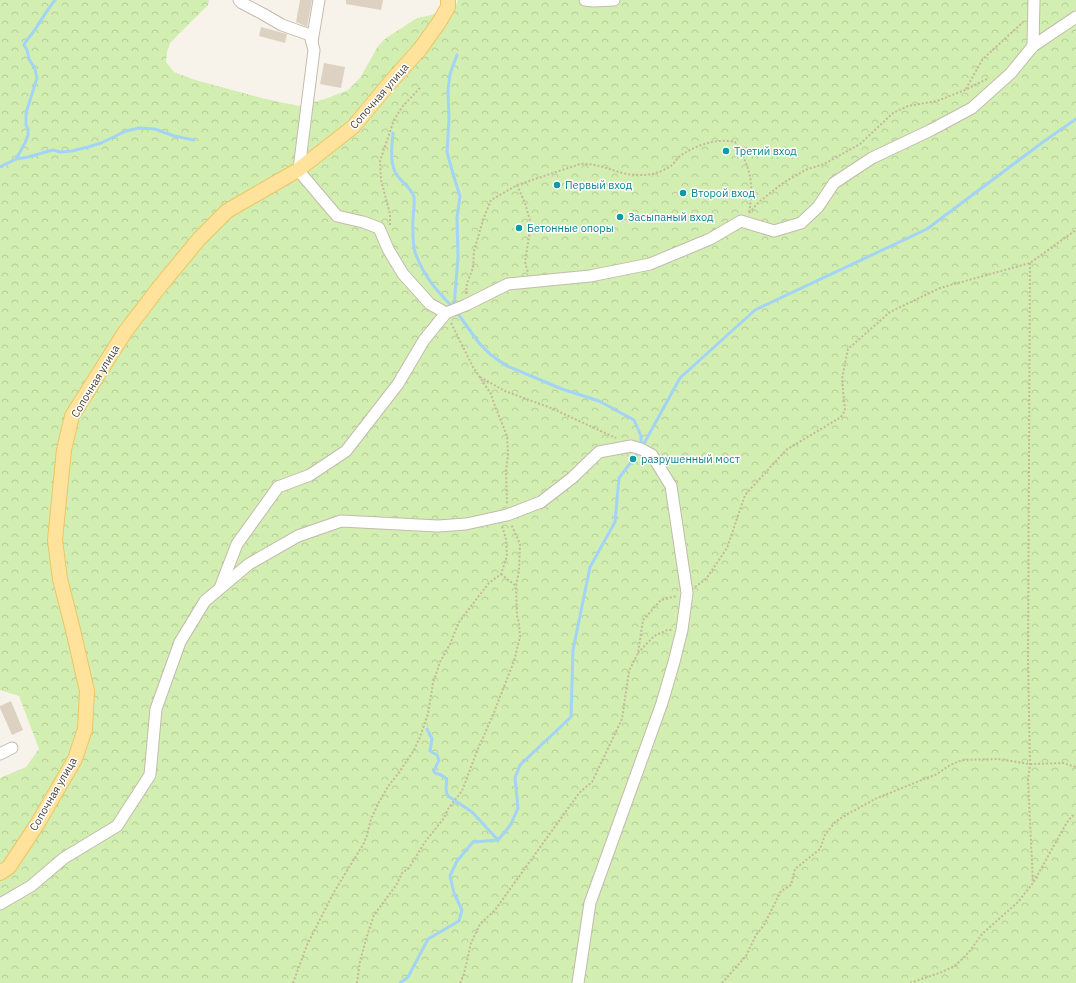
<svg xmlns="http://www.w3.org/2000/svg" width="1076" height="983" font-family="'IBM Plex Sans',sans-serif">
	<defs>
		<pattern id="forest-crowns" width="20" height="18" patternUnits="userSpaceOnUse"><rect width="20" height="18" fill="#d2eeb1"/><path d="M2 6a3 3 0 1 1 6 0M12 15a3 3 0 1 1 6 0" fill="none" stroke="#b6cd99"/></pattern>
	</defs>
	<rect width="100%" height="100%" fill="#f7f3eb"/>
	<path fill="url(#forest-crowns)" d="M 0,0 L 209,0 L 208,5 L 170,43 L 167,52 L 166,62 L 174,72 L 192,79 L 261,98 L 299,106 L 325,99 L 348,90 L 360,78 L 378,46 L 386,38 L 417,18 L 432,15 L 452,7 L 456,5 L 458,0 L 1076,0 L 1076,983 L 0,983 L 0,778 L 26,767 L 39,749 L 19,696 L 0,690 Z"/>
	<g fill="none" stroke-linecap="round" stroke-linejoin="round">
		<g stroke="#a3d4f7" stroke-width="3">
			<path d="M 393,133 C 392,146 389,164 397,175 C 402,183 411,187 414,197 C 415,205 412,221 413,230 C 413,237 413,245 415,252 C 422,273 437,292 453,307"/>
			<path d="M 16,159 L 25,143 L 28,135 L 28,129 L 26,125 L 26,113 L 37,78 L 35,69 L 29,59 L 27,50 L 24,45 C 26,40 28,39 31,35 C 40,23 46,11 55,0"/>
			<path d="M 0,167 L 16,159 L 28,157 L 53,150 L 60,152 L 72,151 L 88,147 L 101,143 L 126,131 L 139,128 L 155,129 L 174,136 L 194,140"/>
			<path d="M 454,307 L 458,257 L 457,218 L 460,196 L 453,174 L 447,152 L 449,119 L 448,91 L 450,74 L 457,55"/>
			<path d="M 456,311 L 479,343 L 491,355 L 507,366 L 562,389 L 599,401 L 634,420 L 641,436 L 641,446"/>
			<path d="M 427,729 L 432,739 L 430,751 L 437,755 L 439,760 L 434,771 L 435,773 C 456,779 441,785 448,796 L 472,812 L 498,840"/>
			<path d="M 400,983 L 408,977 L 428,939 L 459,921 L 462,910 L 454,893 L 450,876 L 457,861 L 473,842 L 498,840 L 505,832 L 511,824 L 518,808 L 515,778 L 520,765 L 571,717 L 573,650 L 590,567 L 615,522 L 619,478 L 641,449 L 680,378 L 755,310 L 927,229 L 1043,142 L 1076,119"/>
		</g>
	</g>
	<g fill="#ddd2c2">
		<path d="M 300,0 L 312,0 L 307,27 L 296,22 Z"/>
		<path d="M 346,0 L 383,0 L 381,10 L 346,4 Z"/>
		<path d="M 261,27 L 287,34 L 285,43 L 259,36 Z"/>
		<path d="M 324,63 L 345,67 L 341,88 L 320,84 Z"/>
		<path d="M 11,701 L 23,730 L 12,735 L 0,708 L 0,706 Z"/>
	</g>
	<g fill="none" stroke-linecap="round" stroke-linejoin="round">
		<g stroke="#c3bbac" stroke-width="13">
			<g id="minor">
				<path d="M 239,0 L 242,3 L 263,14 L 282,25 L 310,35 L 314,50 L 299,169"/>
				<path d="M 585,0 L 593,1 L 614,0"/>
				<path d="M 312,42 L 319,0"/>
				<path d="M 1033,46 L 1034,0"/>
				<path d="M 298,170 L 337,216 L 363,222 L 379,228 L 388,249 L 403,274 L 430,304 L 446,313"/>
				<path d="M 220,588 L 237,544 L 278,487 L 310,475 L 346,451 L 398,384 L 424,340 L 446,313 L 466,305 L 508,284 L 590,276 L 650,264 L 710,239 L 741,221 L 774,231 L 801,223 L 818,207 L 834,183 L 872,158 L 931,130 L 972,108 L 1011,73 L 1033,46 L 1076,17"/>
				<path d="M 0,754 L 12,748"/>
				<path d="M 0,904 L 31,886 L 64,858 L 117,826 L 150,775 L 156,709 L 180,642 L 205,601 L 249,564 L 298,536 L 341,521 L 438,526 L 466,524 L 507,515 L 541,502 L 572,478 L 599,452 L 631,446 L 641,449 L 652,455 L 671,486 L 687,593 L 682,630 L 674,662 L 662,703 L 590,903 L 578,983"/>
			</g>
		</g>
		<g stroke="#efc561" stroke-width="16">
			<path id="major" d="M 0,873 L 9,867 L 38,823 L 75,759 L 85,729 L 87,691 L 73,630 L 60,579 L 55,540 L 64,450 L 72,416 L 125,332 L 157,290 L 199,239 L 227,211 L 298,170 L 353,127 L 388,85 L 420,49 L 438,24 L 448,7 L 448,0"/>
		</g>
		<g stroke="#c6b89c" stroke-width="2" stroke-dasharray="2 2" stroke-linecap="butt">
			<path d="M 966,89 L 982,60 L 1023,22"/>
			<path d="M 517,185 L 525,203 L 531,224 L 525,262 L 528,273"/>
			<path d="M 749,213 L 760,201 L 783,183 L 805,170 L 824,164 L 860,144 L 893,113 L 908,106 L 937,101 L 965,90 L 989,78"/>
			<path d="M 390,225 L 390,214 L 381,180 L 380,161 L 394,120 L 402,107 L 420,88"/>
			<path d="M 1030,263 L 1028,661 L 1030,764 L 1028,780 L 1033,883"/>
			<path d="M 466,294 L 467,283 L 473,268 L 474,251 L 484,217 L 491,200 L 517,185 L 580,164 C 593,163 606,168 619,172 C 628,175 642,176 652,174 C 658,173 667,169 672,165 C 675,162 677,159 680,156 C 696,145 716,138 735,142 C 751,167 754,185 749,213"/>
			<path d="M 451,323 L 473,367 L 491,394 L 495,406 L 507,436 L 508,454 L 506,471 L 507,505"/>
			<path d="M 480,377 L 505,391 L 551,408 L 616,438"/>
			<path d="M 501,574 L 516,586"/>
			<path d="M 695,587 L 706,579 L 727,548 L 745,495 L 786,450 L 841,417 L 845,410 L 842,379 L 848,349 L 890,312 L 940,288 L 1030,263 L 1076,230"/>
			<path d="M 638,653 L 654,636 L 667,630 L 673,630"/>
			<path d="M 293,983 L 307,945 L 334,892 L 364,843 L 367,835 L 371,819 L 379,802 L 389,785 L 398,774 L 414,750 L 420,737 L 428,714 L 433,683 L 440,662 L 450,644 L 459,622 L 478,597 L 489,583 L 501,574 L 507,556 L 506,539 L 502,526"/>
			<path d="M 357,983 L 360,961 L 367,936 L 374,915 L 397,884 L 402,873 L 409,868 L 425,842 L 444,818 L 448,809 L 462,791 L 477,751 L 493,715 L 514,661 L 520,637 L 519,623 L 517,616 L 516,586 L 519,571 L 520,544 L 511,524"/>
			<path d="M 460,983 L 464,974 L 471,943 L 480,924 L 495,910 L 579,793 L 592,782 L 622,719 L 629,671 L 638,653 L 643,620 L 661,600 L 677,596"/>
			<path d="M 722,983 L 746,956 L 756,935 L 764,925 L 781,891 L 791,885 L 795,869 L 820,849 L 825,835 L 835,822 L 846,815 L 877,798 L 937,774 L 950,765 L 962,760 L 998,759 L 1030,764 L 1063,763 L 1076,767"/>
			<path d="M 910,983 L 942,972 L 956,965 L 969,952 L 982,934 L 1018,902 L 1033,883 L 1066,824 L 1072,816 L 1076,815"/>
		</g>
		<use href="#minor" stroke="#fff" stroke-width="11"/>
		<use href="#major" stroke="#ffe39c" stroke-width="14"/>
	</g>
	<g fill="#0f9aa8" stroke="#fff" stroke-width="1.5">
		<circle cx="726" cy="151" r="4"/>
		<circle cx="557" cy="185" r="4"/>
		<circle cx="683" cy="193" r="4"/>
		<circle cx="620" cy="217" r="4"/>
		<circle cx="519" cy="228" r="4"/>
		<circle cx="633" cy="459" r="4"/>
	</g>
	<g text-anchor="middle" stroke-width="3" stroke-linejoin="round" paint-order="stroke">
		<g font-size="11" fill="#4c4438" stroke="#fff">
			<text transform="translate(379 96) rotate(-49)" y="4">Сопочная улица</text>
			<text transform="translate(95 381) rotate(-59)" y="4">Сопочная улица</text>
			<text transform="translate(53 794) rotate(-60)" y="4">Сопочная улица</text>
		</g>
		<g font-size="11" fill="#0d838f" stroke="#fff" text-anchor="start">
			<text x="734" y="155">Третий вход</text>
			<text x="565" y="189">Первый вход</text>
			<text x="691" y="197">Второй вход</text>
			<text x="628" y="221">Засыпаный вход</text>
			<text x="527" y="232">Бетонные опоры</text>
			<text x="641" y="463">разрушенный мост</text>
		</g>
	</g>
</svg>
